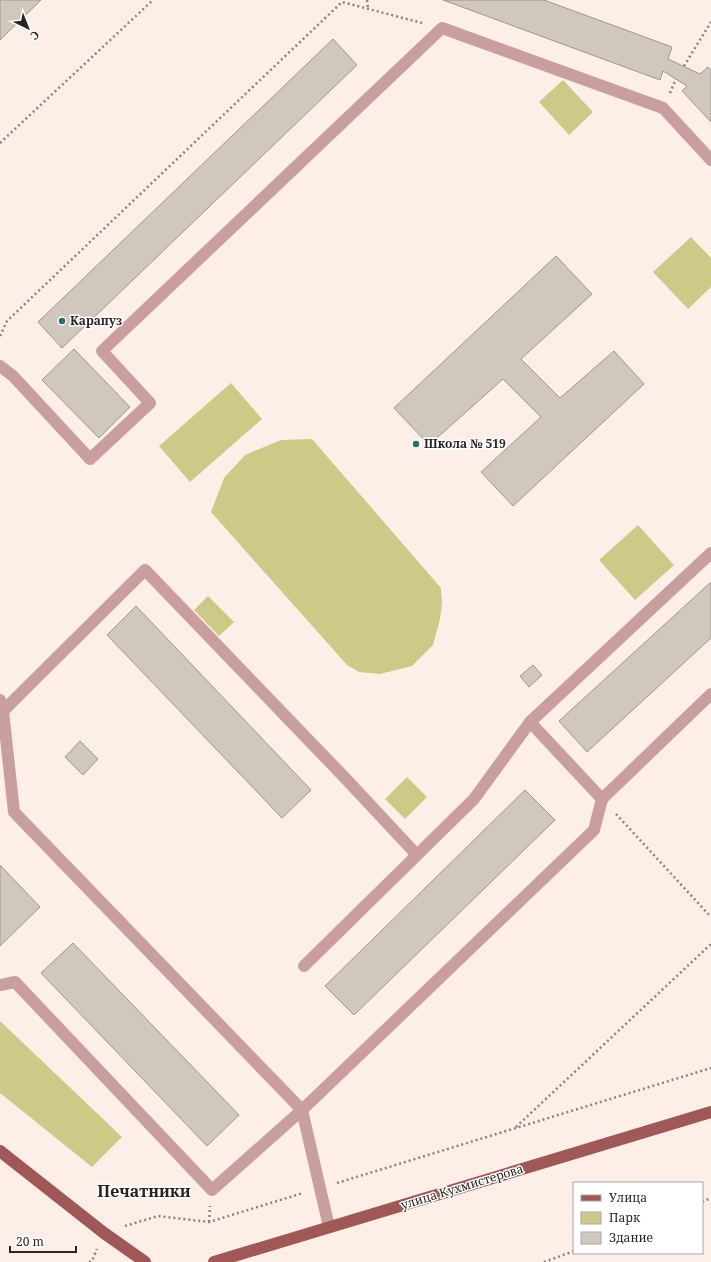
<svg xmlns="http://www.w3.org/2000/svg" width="711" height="1262" font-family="'Noto Serif',serif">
	<rect width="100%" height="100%" fill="#fdefe8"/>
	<g fill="#ccca86">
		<path d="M 563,80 L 593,112 L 569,135 L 539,102 Z"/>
		<path d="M 691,237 L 711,258 L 711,287 L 688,309 L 653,272 Z"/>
		<path d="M 231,383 L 262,419 L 190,482 L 159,446 Z"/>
		<path d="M 312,439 L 441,588 L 442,603 L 440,619 L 433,645 L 412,666 L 380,674 L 359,672 L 347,665 L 211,512 L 224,478 L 245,455 L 281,440 Z"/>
		<path d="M 638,525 L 674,565 L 635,600 L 599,560 Z"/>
		<path d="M 208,596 L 234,622 L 219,636 L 194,610 Z"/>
		<path d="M 407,777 L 427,797 L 405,819 L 385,799 Z"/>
		<path d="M 0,1021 L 122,1137 L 92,1167 L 0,1093 Z"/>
	</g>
	<g fill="#d0c8bc" stroke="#9e978c">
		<path d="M 0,0 L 41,0 L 0,40 Z"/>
		<path d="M 443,0 L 544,0 L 672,47 L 668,59 L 700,74 L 708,67 L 711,70 L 711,122 L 682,91 L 687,86 L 663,71 L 660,80 Z"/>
		<path d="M 333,39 L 357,65 L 62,348 L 38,322 Z"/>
		<path d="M 556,256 L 592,294 L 521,359 L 560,398 L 614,351 L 644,384 L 513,506 L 481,472 L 541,417 L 503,379 L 429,445 L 394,408 Z"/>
		<path d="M 74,349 L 130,407 L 99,438 L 42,380 Z"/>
		<path d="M 711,582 L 711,638 L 587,752 L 559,721 Z"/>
		<path d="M 136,606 L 311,790 L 282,818 L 107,635 Z"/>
		<path d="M 533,665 L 542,675 L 529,687 L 520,676 Z"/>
		<path d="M 80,741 L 98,759 L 83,775 L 65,757 Z"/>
		<path d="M 525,790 L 555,820 L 354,1015 L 325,986 Z"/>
		<path d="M 0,865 L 40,907 L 0,946 Z"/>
		<path d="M 73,943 L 239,1115 L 207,1146 L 41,973 Z"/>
	</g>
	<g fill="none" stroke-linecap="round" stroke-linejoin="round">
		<g stroke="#8b827d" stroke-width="2.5" stroke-dasharray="2 3" stroke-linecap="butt">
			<path d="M 367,0 L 368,9"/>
			<path d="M 684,66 L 711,22"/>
			<path d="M 670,93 L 676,79"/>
			<path d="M 0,143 L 153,0"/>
			<path d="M 0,336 L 7,321 L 342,2 L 422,23"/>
			<path d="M 616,814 L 711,917"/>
			<path d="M 516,1127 L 711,944"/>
			<path d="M 337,1183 L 711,1068"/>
			<path d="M 702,1202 L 711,1198"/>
			<path d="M 209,1222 L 210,1206"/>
			<path d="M 125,1226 L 158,1216 L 209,1222 L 303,1193"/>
			<path d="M 89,1262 L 92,1261 L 97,1249"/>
			<path d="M 544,1262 L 574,1251"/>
		</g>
		<g stroke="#c99f9d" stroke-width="12">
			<path d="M 0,366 L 13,376 L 90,459 L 150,403 L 102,351 L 442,28 L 663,108 L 711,160"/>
			<path d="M 0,700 L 3,711 L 14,812 L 302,1110 L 212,1190 L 15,982 L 0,985"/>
			<path d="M 0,712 L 3,711 L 145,570 L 346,779 L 417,855"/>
			<path d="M 602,799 L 530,722 L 711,553"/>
			<path d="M 304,966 L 474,799 L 530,722"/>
			<path d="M 329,1227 L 302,1110 L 594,830 L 602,799 L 711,694"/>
		</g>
		<g stroke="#a05856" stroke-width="12">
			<path d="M 0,1151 L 104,1233 L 145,1262"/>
			<path d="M 214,1262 L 711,1112"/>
		</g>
	</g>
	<g fill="#25706d" stroke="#fff" stroke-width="1.5">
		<circle cx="62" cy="321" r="4"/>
		<circle cx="416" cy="444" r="4"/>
	</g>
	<g text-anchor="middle" stroke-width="3" stroke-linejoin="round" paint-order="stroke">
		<g font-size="12" font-weight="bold" fill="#292421" stroke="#fff" text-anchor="start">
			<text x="70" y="325">Карапуз</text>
			<text x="424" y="448">Школа № 519</text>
		</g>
		<g font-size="12" fill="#292421" stroke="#fff">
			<text transform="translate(462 1187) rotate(-17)" y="4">улица Кухмистерова</text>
		</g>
		<g font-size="16" font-weight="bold" fill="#292421" stroke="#fff">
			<text x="144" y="1197">Печатники</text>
		</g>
	</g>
	<rect x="573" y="1182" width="130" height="72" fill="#ffffff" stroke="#a9a7a6"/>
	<rect x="581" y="1195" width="20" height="6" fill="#a05856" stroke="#a9a7a6"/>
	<text x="609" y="1202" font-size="12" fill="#292421">Улица</text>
	<rect x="581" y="1212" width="20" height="12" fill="#ccca86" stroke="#a9a7a6"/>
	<text x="609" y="1222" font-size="12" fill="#292421">Парк</text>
	<rect x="581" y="1232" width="20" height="12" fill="#d0c8bc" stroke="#a9a7a6"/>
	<text x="609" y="1242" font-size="12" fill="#292421">Здание</text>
	<g transform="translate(28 28) rotate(137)" stroke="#ffffff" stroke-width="3" paint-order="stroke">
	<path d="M0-3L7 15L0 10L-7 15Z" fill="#292421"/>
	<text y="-6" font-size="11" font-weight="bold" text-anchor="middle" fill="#292421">С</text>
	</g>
	<path d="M10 1246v6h66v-6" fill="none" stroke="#292421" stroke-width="2"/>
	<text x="16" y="1246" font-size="12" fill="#292421" stroke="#ffffff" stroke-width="3" paint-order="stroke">20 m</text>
</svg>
